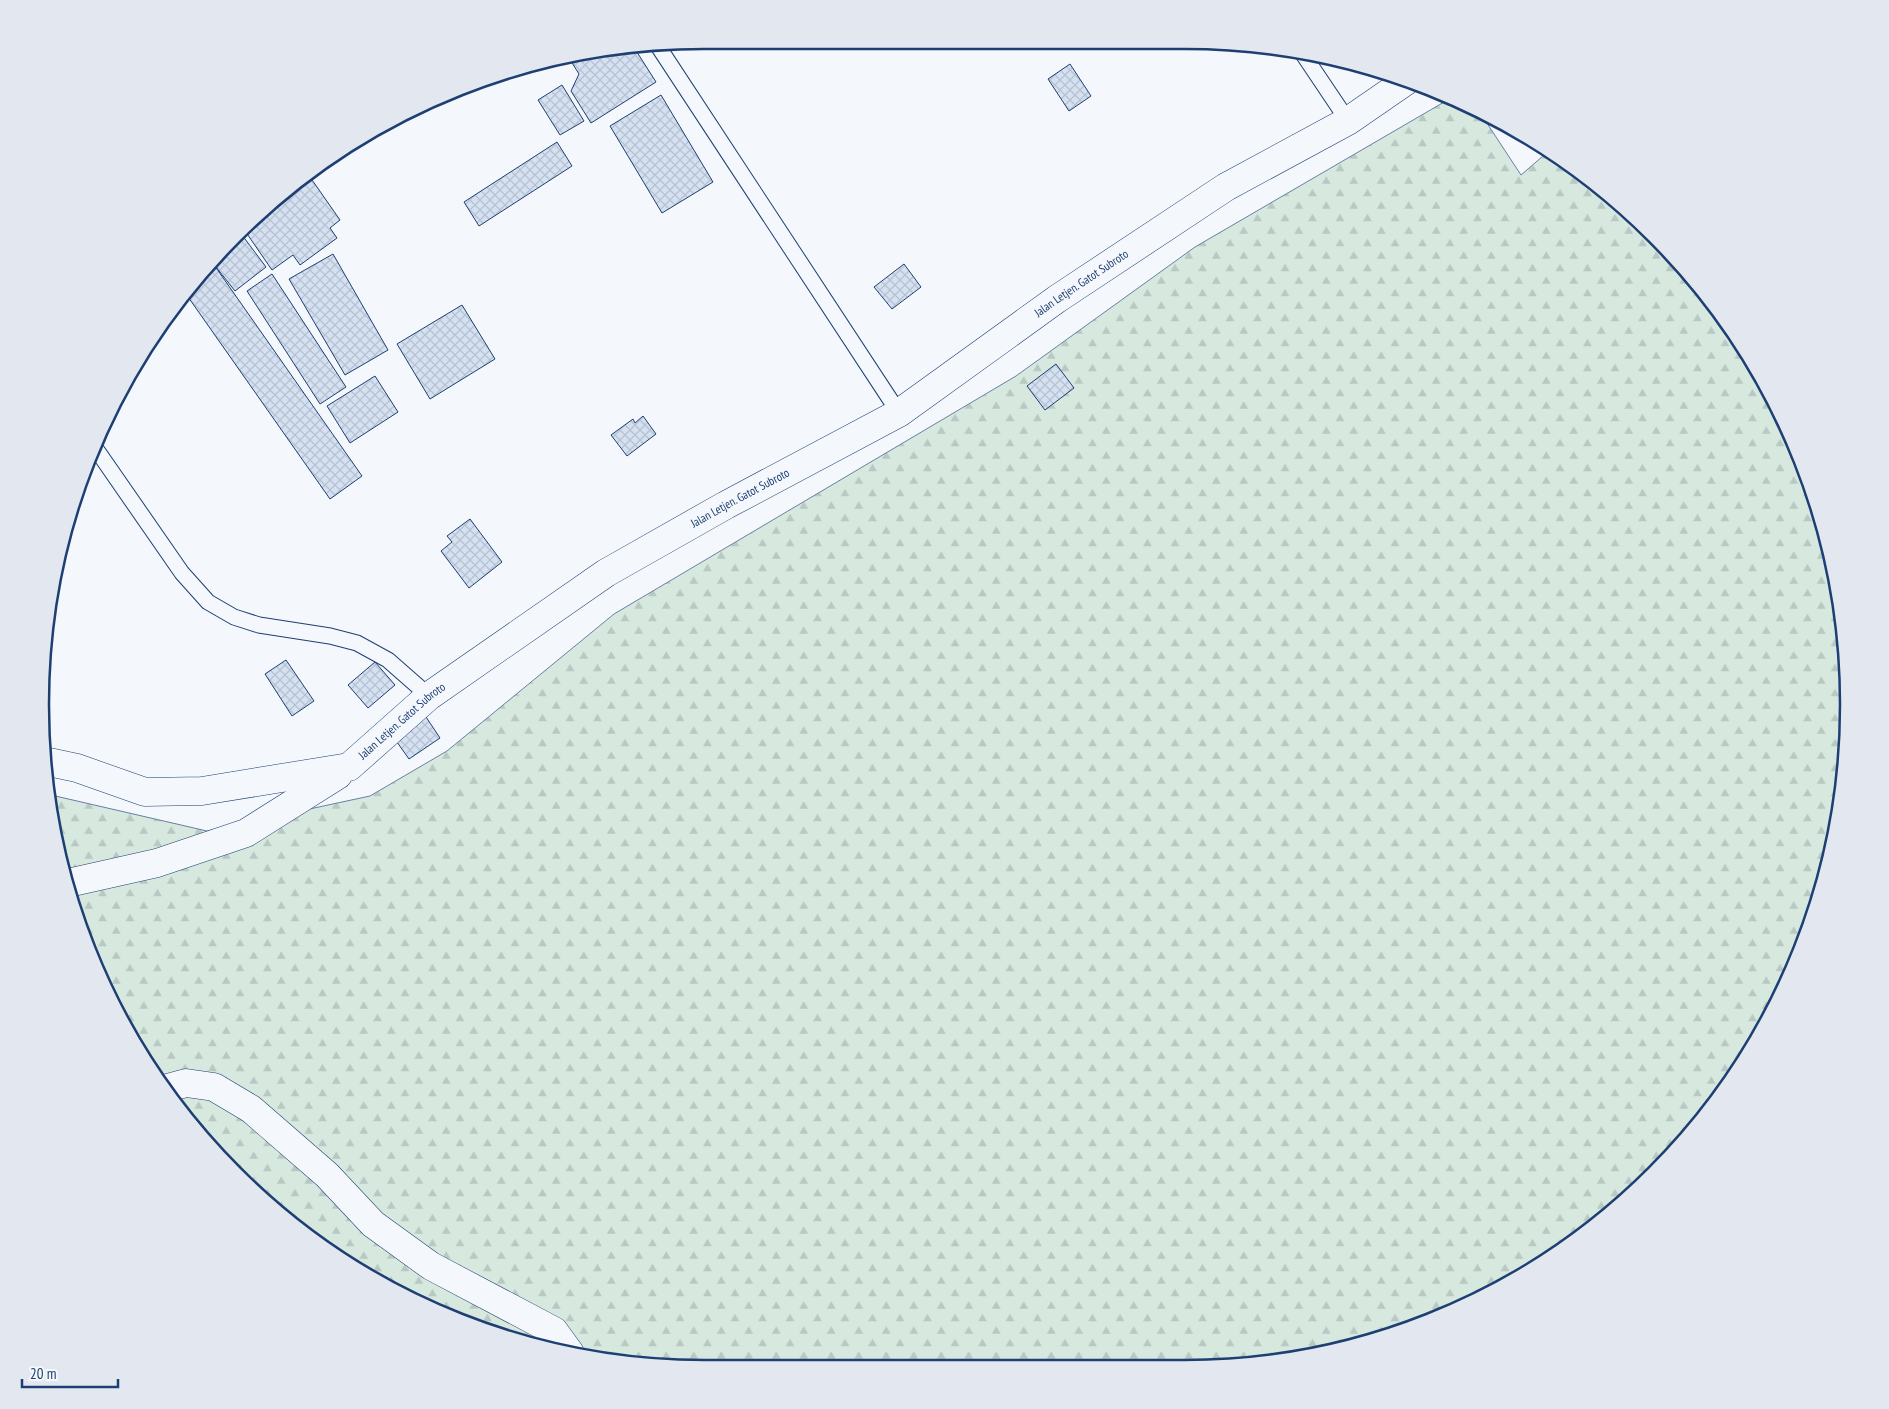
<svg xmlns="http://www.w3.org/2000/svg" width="1889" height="1409" font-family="'PT Sans Narrow',sans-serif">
	<defs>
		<pattern id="forest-firs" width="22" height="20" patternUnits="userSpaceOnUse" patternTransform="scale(1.25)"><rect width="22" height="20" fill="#d7e8df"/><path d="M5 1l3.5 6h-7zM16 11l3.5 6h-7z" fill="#b8c8c3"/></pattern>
		<pattern id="building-cross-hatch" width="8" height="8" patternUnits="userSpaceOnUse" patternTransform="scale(1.25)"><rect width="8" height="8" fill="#d5e0f0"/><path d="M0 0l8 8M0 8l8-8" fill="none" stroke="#b6c1d1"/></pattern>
	</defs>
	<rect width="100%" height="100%" fill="#f4f7fb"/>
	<path fill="url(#forest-firs)" stroke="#687fa3" d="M 1451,98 L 1477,108 L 1521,175 L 1550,150 L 1554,152 L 1654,234 L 1712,300 L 1781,411 L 1826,533 L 1848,661 L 1843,792 L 1814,918 L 1760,1037 L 1684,1143 L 1589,1232 L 1439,1318 L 1272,1363 L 661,1368 L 532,1346 L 373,1280 L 267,1204 L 177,1109 L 129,1037 L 75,918 L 51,795 L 207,831 L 370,796 L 447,751 L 614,614 L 1016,376 L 1195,247 Z"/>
	<g fill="url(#building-cross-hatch)" stroke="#1d3f73">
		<path d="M 635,49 L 656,82 L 591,123 L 571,91 L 579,74 L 569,58 Z"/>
		<path d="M 1070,64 L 1091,96 L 1069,111 L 1048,79 Z"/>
		<path d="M 562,85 L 584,121 L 560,135 L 538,100 Z"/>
		<path d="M 661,95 L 713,182 L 662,213 L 610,126 Z"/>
		<path d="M 557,142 L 572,166 L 479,226 L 464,202 Z"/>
		<path d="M 310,177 L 340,220 L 330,228 L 337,238 L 300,265 L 293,255 L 272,270 L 243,228 Z"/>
		<path d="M 239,231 L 266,267 L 235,291 L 212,262 Z"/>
		<path d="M 333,254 L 388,350 L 345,375 L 289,279 Z"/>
		<path d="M 212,262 L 362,476 L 330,499 L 186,294 Z"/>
		<path d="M 904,264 L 921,287 L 892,309 L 874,287 Z"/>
		<path d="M 272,274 L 346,387 L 320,404 L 247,291 Z"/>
		<path d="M 462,305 L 495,359 L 430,399 L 397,344 Z"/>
		<path d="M 1056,364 L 1074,388 L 1045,410 L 1027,386 Z"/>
		<path d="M 375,376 L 398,412 L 350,443 L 327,406 Z"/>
		<path d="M 643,416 L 656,434 L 627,456 L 611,435 L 633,419 L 635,423 Z"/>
		<path d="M 470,519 L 502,562 L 469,588 L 441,551 L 452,542 L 447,536 Z"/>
		<path d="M 286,660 L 314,701 L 292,716 L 265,674 Z"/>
		<path d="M 375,662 L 395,685 L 368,708 L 348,685 Z"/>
		<path d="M 424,714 L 440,738 L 409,759 L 392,735 Z"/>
	</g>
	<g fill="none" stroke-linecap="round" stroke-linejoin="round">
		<g stroke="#1d3f73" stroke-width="17">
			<g id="lane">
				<path d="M 658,46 L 899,413"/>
				<path d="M 1303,54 L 1348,121"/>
				<path d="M 96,449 L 182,573 L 208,602 L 234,617 L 259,625 L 330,636 L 357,643 L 388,660 L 429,696"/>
			</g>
		</g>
		<g stroke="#1d3f73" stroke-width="29">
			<g id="street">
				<path id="s1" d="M 44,761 L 77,768 L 145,792 L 202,791 L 349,767 L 429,696 L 606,573 L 726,505 L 899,413 L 1057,299 L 1226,187 L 1348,121 L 1406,81"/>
				<path d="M 68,883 L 157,863 L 246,833 L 338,775"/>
				<path d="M 164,1089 L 186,1083 L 214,1087 L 251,1109 L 327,1175 L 373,1224 L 431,1266 L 554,1331 L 570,1353"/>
			</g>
		</g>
		<use href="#lane" stroke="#f4f7fb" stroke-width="15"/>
		<use href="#street" stroke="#f4f7fb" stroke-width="28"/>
	</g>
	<g text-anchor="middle" stroke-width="4" stroke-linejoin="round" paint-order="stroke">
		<g font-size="12" fill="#1d3f73" stroke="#f4f7fb">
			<text dy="4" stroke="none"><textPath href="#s1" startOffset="1192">Jalan Letjen. Gatot Subroto</textPath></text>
			<text dy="4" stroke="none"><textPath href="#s1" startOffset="788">Jalan Letjen. Gatot Subroto</textPath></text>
			<text dy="4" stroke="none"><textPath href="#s1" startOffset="382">Jalan Letjen. Gatot Subroto</textPath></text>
		</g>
	</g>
	<path d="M0 0H1889V1409H0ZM704 49H1185A655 655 0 0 1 1840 704V705A655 655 0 0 1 1185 1360H704A655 655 0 0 1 49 705V704A655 655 0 0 1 704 49Z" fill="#e3e8f0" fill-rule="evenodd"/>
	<path fill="none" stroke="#1d3f73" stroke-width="2.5" d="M704 49H1185A655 655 0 0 1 1840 704V705A655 655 0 0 1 1185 1360H704A655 655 0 0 1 49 705V704A655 655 0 0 1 704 49Z"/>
	<path d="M22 1379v8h96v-8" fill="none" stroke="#1d3f73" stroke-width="2.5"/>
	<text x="30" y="1379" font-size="15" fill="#1d3f73" stroke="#f4f7fb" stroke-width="4" paint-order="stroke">20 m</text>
</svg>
